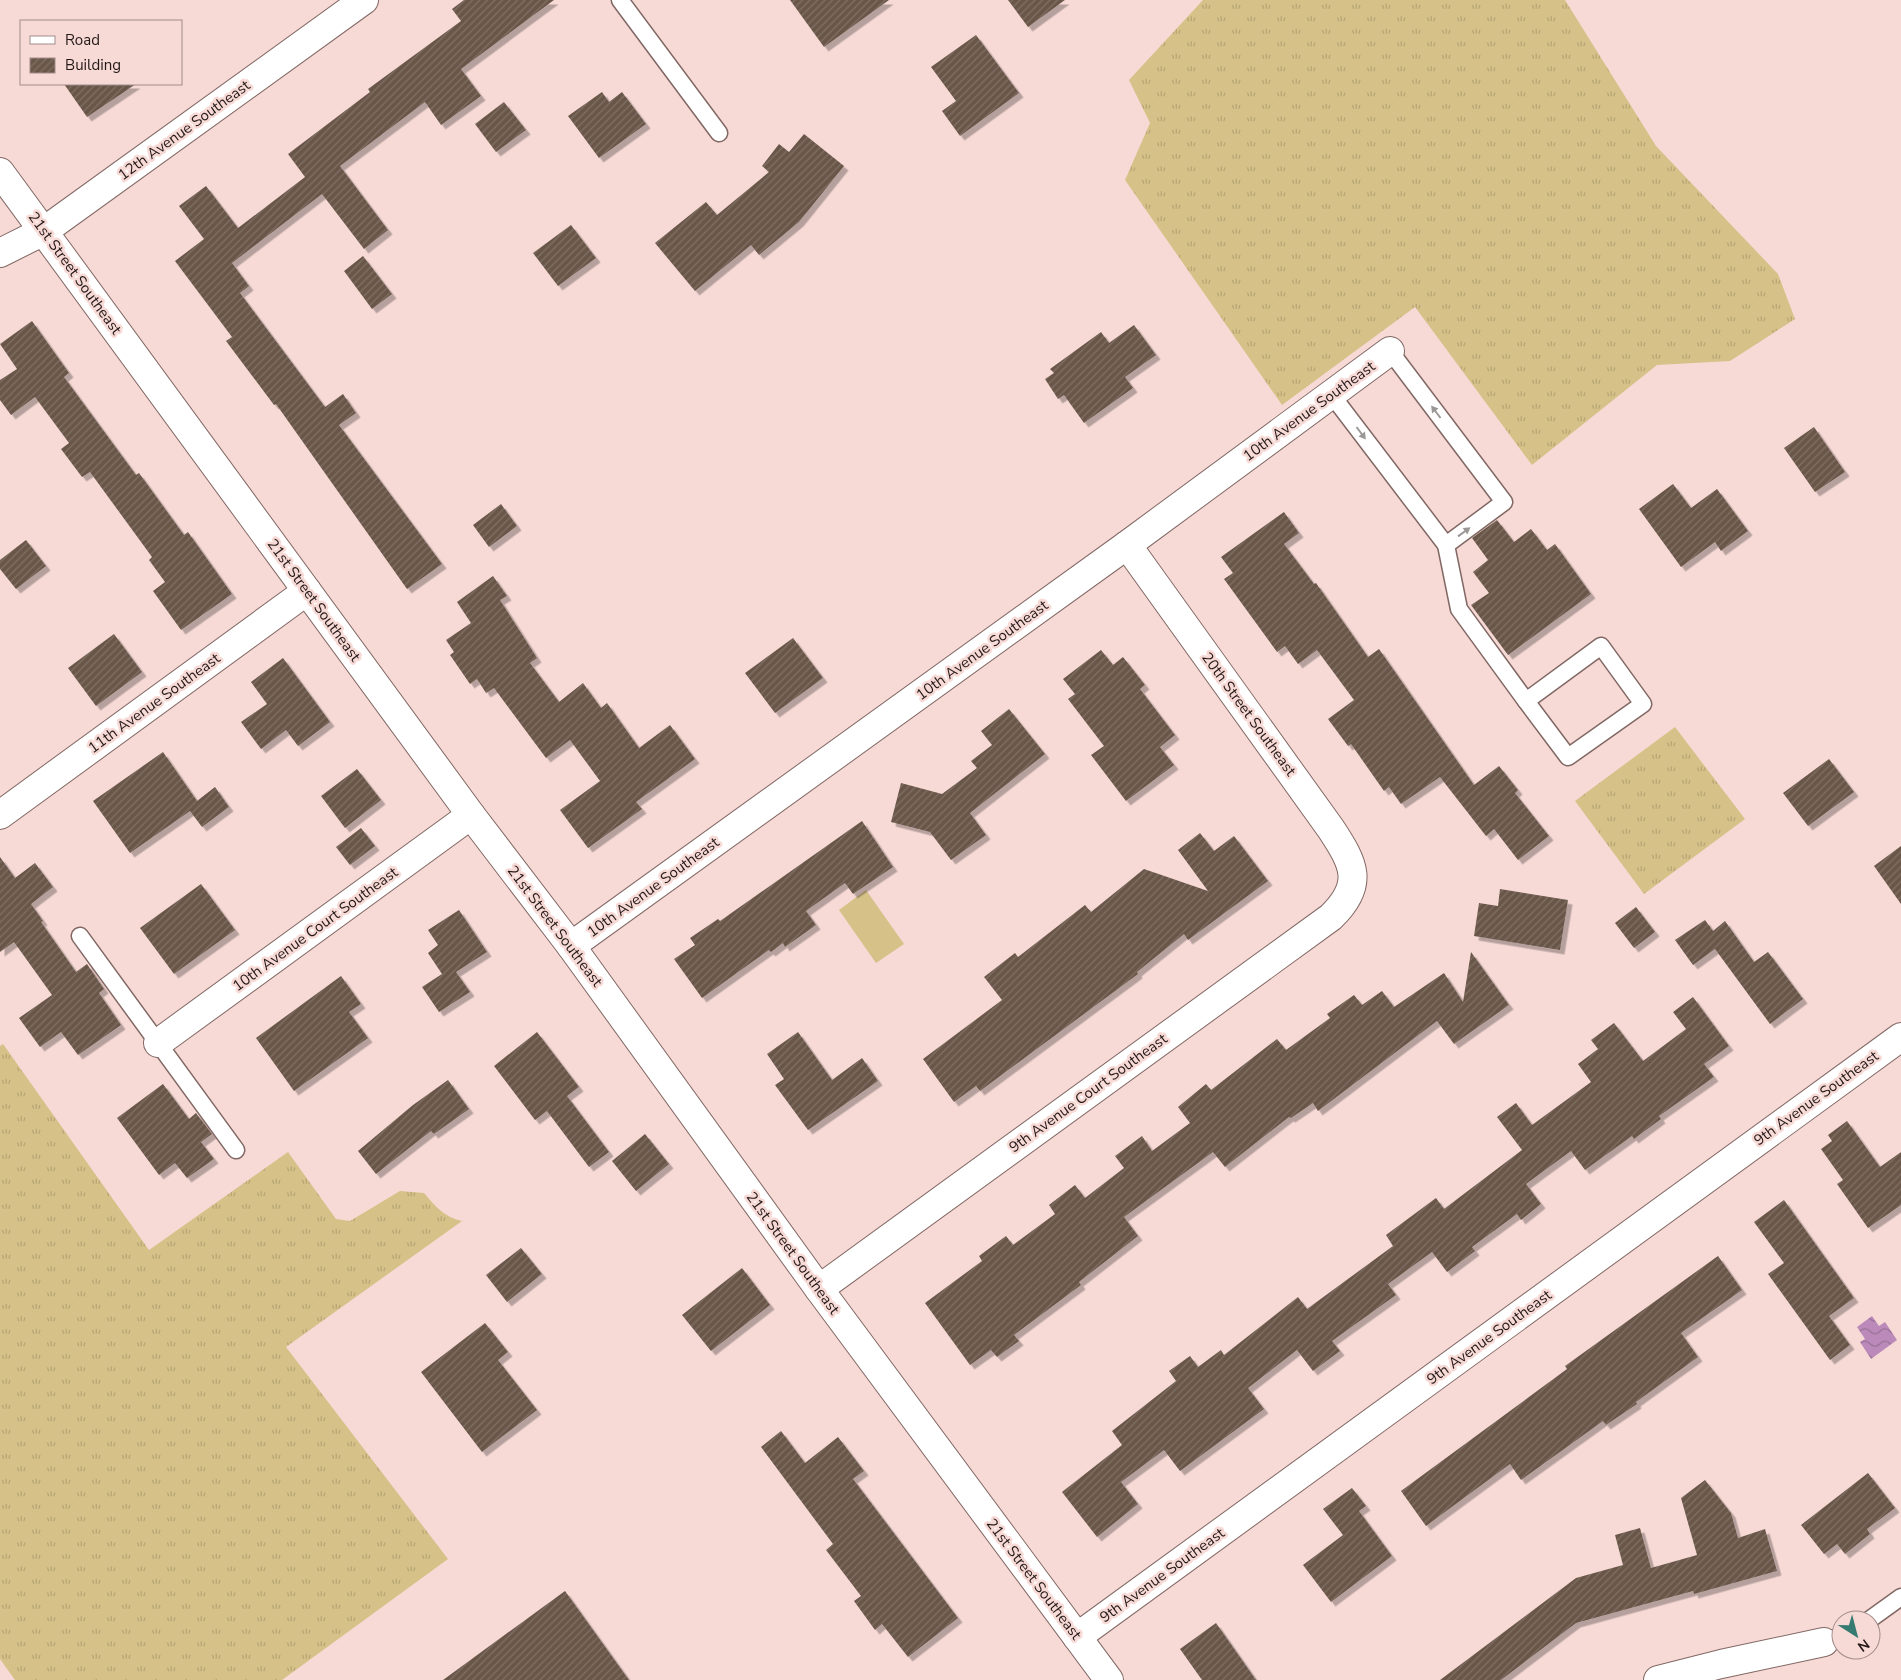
<svg xmlns="http://www.w3.org/2000/svg" width="1901" height="1680" font-family="'Nunito Sans',sans-serif">
	<defs>
		<pattern id="grass-tufts" width="24" height="20" patternUnits="userSpaceOnUse" patternTransform="scale(1.25)"><rect width="24" height="20" fill="#d6c188"/><path d="M3 7l-1-3M5 7V3M7 7l1-3M15 17l-1-3M17 17v-4M19 17l1-3" fill="none" stroke="#b7a575"/></pattern>
		<pattern id="water-waves" width="16" height="10" patternUnits="userSpaceOnUse" patternTransform="scale(1.25)"><rect width="16" height="10" fill="#bb8aba"/><path d="M0 5q4-4 8 0t8 0" fill="none" stroke="#987096"/></pattern>
		<pattern id="building-hatch" width="6" height="6" patternUnits="userSpaceOnUse" patternTransform="scale(1.25)"><rect width="6" height="6" fill="#6a5749"/><path d="M-1 1l2-2M0 6l6-6M5 7l2-2" fill="none" stroke="#7f7065"/></pattern>
		<filter id="shadow"><feDropShadow dx="4.5" dy="4.5" stdDeviation="0" flood-color="#0004"/></filter>
	</defs>
	<rect width="100%" height="100%" fill="#f7dad6"/>
	<g fill="url(#grass-tufts)">
		<path d="M 1203,0 L 1565,0 L 1656,146 L 1778,274 L 1795,319 L 1730,361 L 1657,365 L 1532,465 L 1415,307 L 1282,405 L 1125,180 L 1150,123 L 1129,80 Z"/>
		<path d="M 1675,727 L 1745,819 L 1644,894 L 1575,801 Z"/>
		<path d="M 3,1044 L 149,1250 L 288,1152 L 336,1219 L 350,1221 L 400,1191 L 424,1193 C 436,1207 444,1217 462,1221 L 286,1347 L 448,1559 L 282,1680 L 15,1680 L 0,1659 L 0,1046 Z"/>
	</g>
	<path fill="#d6c188" d="M 866,890 L 904,944 L 876,963 L 839,910 Z"/>
	<path fill="url(#water-waves)" d="M 1872,1316 L 1879,1326 L 1885,1322 L 1897,1340 L 1871,1359 L 1860,1342 L 1865,1339 L 1857,1327 Z"/>
	<g fill="url(#building-hatch)" filter="url(#shadow)">
		<path d="M 464,0 L 554,0 L 461,69 L 481,96 L 441,125 L 425,102 L 340,166 L 388,230 L 364,249 L 322,194 L 232,263 L 249,286 L 240,293 L 325,407 L 343,394 L 356,413 L 339,425 L 442,564 L 407,589 L 276,404 L 274,405 L 226,341 L 232,337 L 175,261 L 204,239 L 179,206 L 206,186 L 238,228 L 305,177 L 288,154 L 370,92 L 368,89 L 461,21 L 452,9 Z"/>
		<path d="M 790,0 L 889,0 L 824,47 Z"/>
		<path d="M 1008,0 L 1065,0 L 1028,27 Z"/>
		<path d="M 976,35 L 1019,93 L 960,136 L 942,111 L 956,101 L 931,67 Z"/>
		<path d="M 64,84 L 136,84 L 87,117 Z"/>
		<path d="M 602,92 L 609,102 L 622,92 L 646,124 L 599,158 L 568,116 Z"/>
		<path d="M 504,102 L 526,130 L 496,152 L 475,124 Z"/>
		<path d="M 804,134 L 844,166 L 799,222 L 759,255 L 751,245 L 695,291 L 655,243 L 706,202 L 717,215 L 769,172 L 762,166 L 779,144 L 789,152 Z"/>
		<path d="M 571,225 L 596,258 L 558,286 L 533,253 Z"/>
		<path d="M 363,256 L 392,294 L 372,309 L 344,271 Z"/>
		<path d="M 32,321 L 69,373 L 64,377 L 136,475 L 139,473 L 184,535 L 188,532 L 232,594 L 181,630 L 153,591 L 165,582 L 149,560 L 152,557 L 90,472 L 82,477 L 61,449 L 69,443 L 35,397 L 11,415 L 0,400 L 0,380 L 17,369 L 0,344 Z"/>
		<path d="M 1134,325 L 1156,355 L 1125,377 L 1133,388 L 1084,423 L 1064,395 L 1058,399 L 1045,379 L 1054,373 L 1050,369 L 1101,332 L 1109,343 Z"/>
		<path d="M 1814,427 L 1845,472 L 1815,492 L 1784,448 Z"/>
		<path d="M 1673,484 L 1691,508 L 1717,489 L 1748,531 L 1721,551 L 1715,542 L 1681,567 L 1639,509 Z"/>
		<path d="M 501,504 L 517,526 L 489,547 L 473,525 Z"/>
		<path d="M 1284,512 L 1299,533 L 1284,544 L 1314,584 L 1316,583 L 1368,657 L 1379,649 L 1474,785 L 1499,766 L 1518,790 L 1515,793 L 1549,836 L 1518,860 L 1494,829 L 1486,836 L 1440,777 L 1401,804 L 1389,787 L 1384,791 L 1351,744 L 1348,746 L 1328,719 L 1354,700 L 1317,650 L 1298,664 L 1285,646 L 1277,652 L 1224,579 L 1233,573 L 1221,557 Z"/>
		<path d="M 1497,520 L 1514,542 L 1531,529 L 1547,550 L 1555,544 L 1591,594 L 1508,655 L 1471,605 L 1489,593 L 1473,572 L 1488,560 L 1472,538 Z"/>
		<path d="M 26,540 L 46,566 L 16,589 L 0,569 L 0,560 Z"/>
		<path d="M 493,576 L 507,596 L 500,600 L 537,658 L 530,663 L 559,702 L 583,683 L 601,708 L 607,703 L 639,748 L 670,725 L 695,759 L 636,802 L 642,809 L 588,848 L 560,810 L 600,781 L 570,740 L 546,758 L 494,688 L 486,693 L 477,679 L 470,684 L 450,655 L 454,652 L 446,640 L 471,623 L 457,602 Z"/>
		<path d="M 114,634 L 142,672 L 96,706 L 68,668 Z"/>
		<path d="M 793,638 L 823,678 L 775,713 L 745,673 Z"/>
		<path d="M 1101,650 L 1113,665 L 1123,657 L 1145,685 L 1140,689 L 1175,735 L 1160,747 L 1174,765 L 1126,801 L 1091,755 L 1104,746 L 1068,699 L 1075,694 L 1063,679 Z"/>
		<path d="M 283,658 L 330,722 L 298,746 L 286,730 L 261,749 L 241,722 L 267,704 L 251,682 Z"/>
		<path d="M 1009,709 L 1045,754 L 970,813 L 986,835 L 951,860 L 930,832 L 891,822 L 901,783 L 942,794 L 977,768 L 971,761 L 992,745 L 981,731 Z"/>
		<path d="M 163,752 L 197,801 L 215,787 L 229,807 L 202,827 L 190,811 L 130,853 L 93,801 Z"/>
		<path d="M 1829,759 L 1854,792 L 1808,826 L 1783,793 Z"/>
		<path d="M 357,769 L 381,800 L 345,828 L 321,796 Z"/>
		<path d="M 862,821 L 893,867 L 853,894 L 845,883 L 806,911 L 816,925 L 785,947 L 783,943 L 771,952 L 769,950 L 702,998 L 674,959 L 695,945 L 690,938 L 718,919 L 720,921 Z"/>
		<path d="M 361,828 L 375,846 L 350,865 L 336,847 Z"/>
		<path d="M 1200,833 L 1214,851 L 1234,836 L 1268,881 L 1188,940 L 1184,934 L 1137,972 L 1138,974 L 980,1091 L 976,1086 L 954,1102 L 923,1059 L 1002,1000 L 984,977 L 1015,953 L 1018,957 L 1085,905 L 1091,912 L 1144,869 L 1208,891 L 1178,850 Z"/>
		<path d="M 1901,846 L 1901,904 L 1874,866 Z"/>
		<path d="M 0,857 L 15,878 L 35,863 L 53,887 L 31,904 L 43,921 L 41,922 L 76,972 L 87,964 L 104,989 L 99,993 L 121,1025 L 78,1055 L 61,1032 L 40,1047 L 19,1018 L 52,995 L 14,942 L 0,952 Z"/>
		<path d="M 201,884 L 235,930 L 174,974 L 140,928 Z"/>
		<path d="M 1500,889 L 1568,900 L 1560,950 L 1474,936 L 1479,903 L 1498,906 Z"/>
		<path d="M 1636,907 L 1655,932 L 1634,948 L 1615,923 Z"/>
		<path d="M 459,910 L 487,952 L 456,972 L 470,992 L 439,1012 L 422,987 L 442,974 L 428,953 L 438,945 L 428,930 Z"/>
		<path d="M 1705,920 L 1713,931 L 1725,921 L 1754,962 L 1768,952 L 1803,999 L 1770,1024 L 1715,949 L 1693,965 L 1675,940 Z"/>
		<path d="M 1471,952 L 1509,1005 L 1454,1044 L 1437,1021 L 1318,1111 L 1313,1103 L 1291,1118 L 1289,1117 L 1225,1167 L 1213,1152 L 1124,1217 L 1138,1236 L 1079,1282 L 1081,1285 L 1014,1335 L 1019,1341 L 997,1357 L 991,1350 L 970,1365 L 925,1303 L 982,1261 L 979,1256 L 1006,1236 L 1013,1245 L 1055,1214 L 1049,1205 L 1075,1185 L 1085,1198 L 1124,1168 L 1115,1156 L 1142,1136 L 1152,1151 L 1190,1123 L 1178,1107 L 1206,1084 L 1211,1090 L 1277,1039 L 1286,1050 L 1330,1018 L 1327,1014 L 1354,995 L 1362,1005 L 1382,991 L 1394,1007 L 1444,973 L 1463,1002 Z"/>
		<path d="M 341,976 L 361,1004 L 349,1012 L 368,1038 L 294,1091 L 256,1038 Z"/>
		<path d="M 1693,997 L 1729,1046 L 1704,1064 L 1714,1077 L 1659,1116 L 1661,1119 L 1634,1139 L 1632,1136 L 1585,1170 L 1571,1151 L 1526,1184 L 1541,1204 L 1521,1220 L 1517,1214 L 1472,1247 L 1475,1251 L 1447,1272 L 1432,1252 L 1388,1284 L 1396,1295 L 1332,1341 L 1340,1351 L 1313,1371 L 1297,1350 L 1248,1388 L 1264,1409 L 1180,1471 L 1164,1450 L 1121,1482 L 1138,1504 L 1097,1537 L 1062,1492 L 1122,1445 L 1112,1431 L 1176,1381 L 1169,1371 L 1190,1356 L 1198,1367 L 1221,1350 L 1224,1355 L 1298,1297 L 1307,1309 L 1393,1246 L 1386,1235 L 1436,1198 L 1444,1209 L 1522,1150 L 1497,1117 L 1516,1103 L 1532,1125 L 1591,1082 L 1578,1064 L 1598,1049 L 1591,1040 L 1614,1023 L 1643,1061 L 1686,1029 L 1673,1012 Z"/>
		<path d="M 537,1032 L 579,1087 L 567,1096 L 609,1152 L 589,1167 L 547,1111 L 535,1120 L 494,1066 Z"/>
		<path d="M 798,1032 L 832,1080 L 862,1058 L 878,1081 L 808,1130 L 775,1085 L 784,1079 L 767,1054 Z"/>
		<path d="M 448,1080 L 469,1109 L 434,1134 L 431,1131 L 376,1174 L 358,1151 L 413,1105 Z"/>
		<path d="M 163,1084 L 189,1119 L 196,1113 L 212,1134 L 201,1142 L 214,1159 L 187,1178 L 175,1163 L 159,1175 L 117,1118 Z"/>
		<path d="M 1847,1121 L 1880,1167 L 1901,1152 L 1901,1205 L 1868,1228 L 1837,1184 L 1843,1180 L 1821,1149 L 1832,1141 L 1828,1135 Z"/>
		<path d="M 645,1134 L 669,1164 L 636,1191 L 612,1161 Z"/>
		<path d="M 1784,1200 L 1854,1298 L 1829,1316 L 1850,1345 L 1830,1360 L 1768,1274 L 1784,1263 L 1754,1222 Z"/>
		<path d="M 521,1248 L 542,1274 L 507,1302 L 486,1275 Z"/>
		<path d="M 1718,1256 L 1742,1290 L 1681,1333 L 1698,1357 L 1636,1402 L 1637,1404 L 1606,1425 L 1603,1421 L 1521,1480 L 1510,1464 L 1426,1526 L 1401,1491 L 1567,1369 L 1565,1366 Z"/>
		<path d="M 742,1268 L 770,1305 L 711,1351 L 682,1315 Z"/>
		<path d="M 485,1323 L 508,1352 L 498,1360 L 537,1410 L 482,1452 L 421,1372 Z"/>
		<path d="M 781,1431 L 805,1463 L 838,1437 L 864,1471 L 853,1479 L 958,1618 L 908,1657 L 882,1624 L 875,1630 L 854,1601 L 861,1596 L 826,1550 L 833,1544 L 761,1447 Z"/>
		<path d="M 1868,1473 L 1895,1508 L 1867,1529 L 1870,1534 L 1845,1554 L 1837,1544 L 1824,1554 L 1801,1525 Z"/>
		<path d="M 1705,1480 L 1731,1513 L 1738,1538 L 1765,1529 L 1777,1571 L 1694,1594 L 1693,1591 L 1576,1623 L 1501,1680 L 1440,1680 L 1576,1578 L 1623,1565 L 1615,1535 L 1640,1528 L 1651,1568 L 1697,1555 L 1681,1498 Z"/>
		<path d="M 1352,1488 L 1366,1506 L 1359,1511 L 1392,1556 L 1331,1602 L 1303,1565 L 1343,1535 L 1323,1509 Z"/>
		<path d="M 565,1591 L 629,1680 L 443,1680 Z"/>
		<path d="M 1216,1623 L 1256,1680 L 1202,1680 L 1180,1649 Z"/>
	</g>
	<g fill="none" stroke-linecap="round" stroke-linejoin="round">
		<g stroke="#816864" stroke-width="19">
			<g id="lane">
				<path d="M 620,0 L 719,133"/>
				<path d="M 1331,394 L 1446,545 L 1504,502 L 1390,351"/>
				<path d="M 1446,545 L 1459,609 L 1526,701"/>
				<path d="M 1601,646 L 1643,704 L 1568,757 L 1526,701 Z"/>
				<path d="M 80,936 L 236,1150"/>
				<path d="M 1869,1620 L 1901,1597"/>
				<path d="M 1824,1642 L 1841,1636"/>
			</g>
		</g>
		<g stroke="#816864" stroke-width="30">
			<g id="street">
				<path d="M 0,172 L 471,815 L 571,946 L 819,1289 L 1109,1680"/>
				<path d="M 0,253 L 44,231 L 364,0"/>
				<path d="M 0,815 L 307,591"/>
				<path d="M 571,946 L 1127,545 L 1390,351"/>
				<path d="M 158,1043 L 471,815"/>
				<path d="M 819,1289 L 1331,917 C 1365,884 1354,864 1331,829 L 1127,545"/>
				<path d="M 1077,1637 L 1901,1037"/>
				<path d="M 1658,1680 L 1721,1664 L 1824,1642"/>
			</g>
		</g>
		<use href="#lane" stroke="#fff" stroke-width="16"/>
		<use href="#street" stroke="#fff" stroke-width="28"/>
	</g>
	<defs><path id="oneway-solid" d="M-6-.8H1V-3.2L6.5 0L1 3.2V.8H-6Z" transform="scale(1.25)"/></defs>
	<g fill="#9c9797">
		<use href="#oneway-solid" transform="translate(1436 412) rotate(-127)"/>
		<use href="#oneway-solid" transform="translate(1361 433) rotate(53)"/>
		<use href="#oneway-solid" transform="translate(1464 532) rotate(-36)"/>
	</g>
	<g text-anchor="middle" stroke-width="5" stroke-linejoin="round" paint-order="stroke">
		<g font-size="15" fill="#221817" stroke="#f7dad6">
			<text transform="translate(184 130) rotate(-36)" y="5">12th Avenue Southeast</text>
			<text transform="translate(75 273) rotate(54)" y="5">21st Street Southeast</text>
			<text transform="translate(1309 411) rotate(-36)" y="5">10th Avenue Southeast</text>
			<text transform="translate(314 600) rotate(54)" y="5">21st Street Southeast</text>
			<text transform="translate(982 650) rotate(-36)" y="5">10th Avenue Southeast</text>
			<text transform="translate(154 703) rotate(-36)" y="5">11th Avenue Southeast</text>
			<text transform="translate(1249 714) rotate(54)" y="5">20th Street Southeast</text>
			<text transform="translate(653 887) rotate(-36)" y="5">10th Avenue Southeast</text>
			<text transform="translate(555 926) rotate(53)" y="5">21st Street Southeast</text>
			<text transform="translate(315 929) rotate(-36)" y="5">10th Avenue Court Southeast</text>
			<text transform="translate(1088 1093) rotate(-36)" y="5">9th Avenue Court Southeast</text>
			<text transform="translate(1816 1098) rotate(-36)" y="5">9th Avenue Southeast</text>
			<text transform="translate(793 1253) rotate(54)" y="5">21st Street Southeast</text>
			<text transform="translate(1489 1337) rotate(-36)" y="5">9th Avenue Southeast</text>
			<text transform="translate(1162 1575) rotate(-36)" y="5">9th Avenue Southeast</text>
			<text transform="translate(1034 1579) rotate(53)" y="5">21st Street Southeast</text>
		</g>
	</g>
	<rect x="20" y="20" width="162" height="65" fill="#f7dad6" stroke="#a28c8a"/>
	<rect x="30" y="36" width="25" height="8" fill="#ffffff" stroke="#a28c8a"/>
	<text x="65" y="45" font-size="15" fill="#221817">Road</text>
	<rect x="30" y="58" width="25" height="15" fill="url(#building-hatch)" stroke="#a28c8a"/>
	<text x="65" y="70" font-size="15" fill="#221817">Building</text>
	<g transform="translate(1856 1635) rotate(144)"><circle r="24" fill="#f7dad6" stroke="#a28c8a"/>
	<path d="M0-4L9 19L0 12L-9 19Z" fill="#357b71"/>
	<text y="-8" font-size="14" font-weight="bold" text-anchor="middle" fill="#221817">N</text>
	</g>
</svg>
